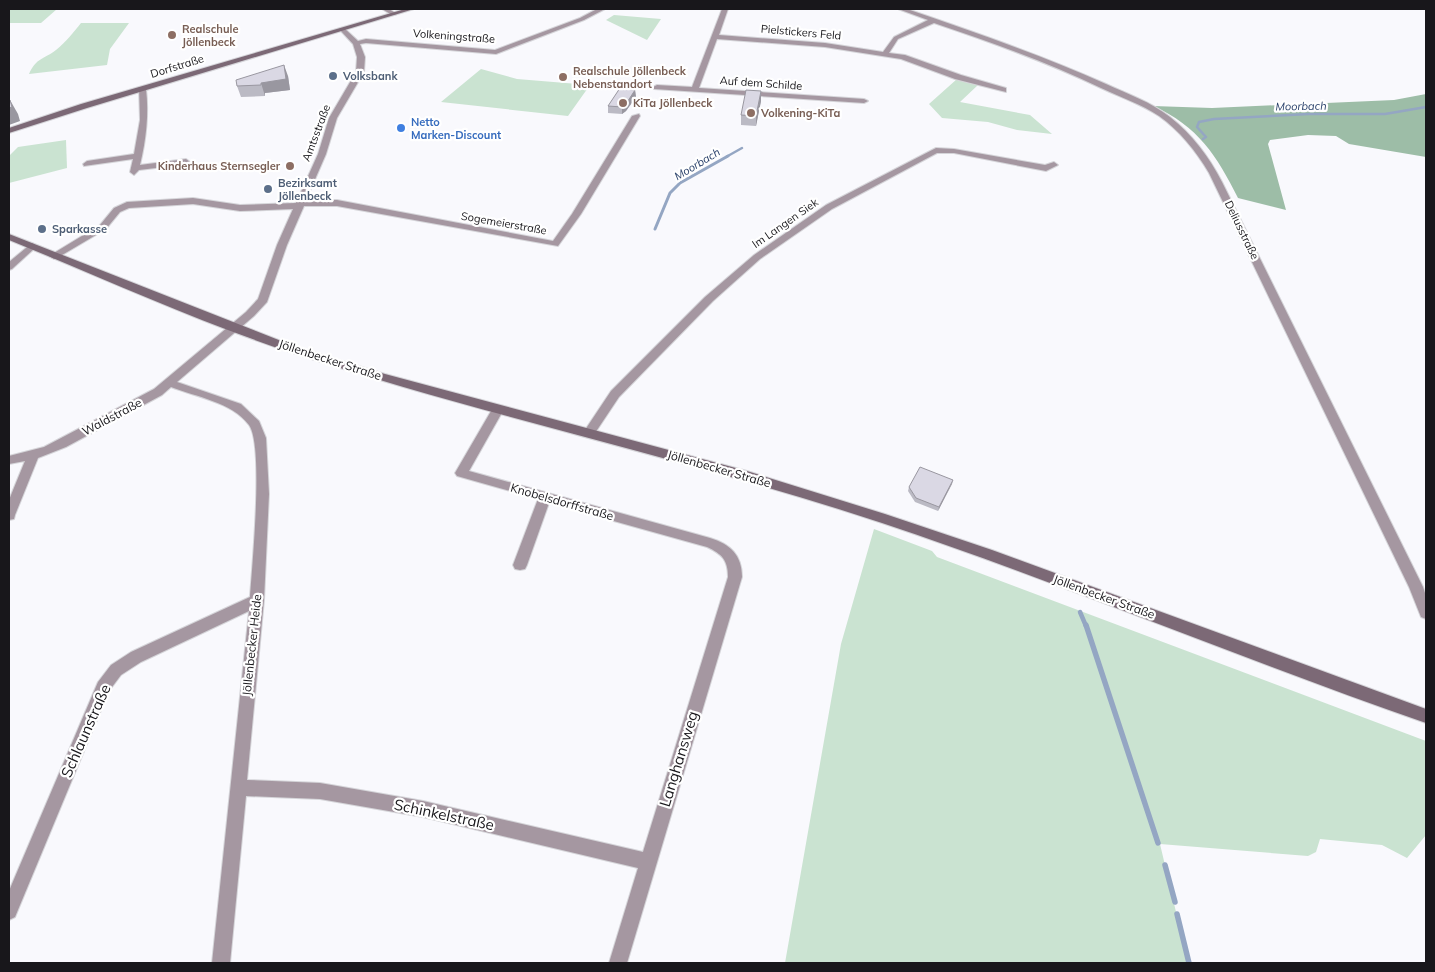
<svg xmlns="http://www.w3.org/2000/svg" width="1435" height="972" font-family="Mulish,sans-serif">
	<rect width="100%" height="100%" fill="#f9f9fd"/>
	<g fill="#cae3d1">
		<path d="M 9,9 L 57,9 L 41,23 L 9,23 Z"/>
		<path d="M 614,15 L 661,19 L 647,40 L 606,20 Z"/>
		<path d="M 81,23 L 129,23 L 110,49 L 107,65 L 29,74 C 37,57 43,60 56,50 C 66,42 73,33 81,23 Z"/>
		<path d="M 481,69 L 517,79 L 590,85 L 568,116 L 441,102 Z"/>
		<path d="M 957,79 L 978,85 L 960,102 L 1030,115 L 1052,134 L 1017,130 L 988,122 L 942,118 L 929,104 Z"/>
		<path d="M 66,140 L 67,168 L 9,183 L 10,155 L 18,147 Z"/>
		<path d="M 874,529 L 932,551 L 937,557 L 1426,741 L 1426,835 L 1407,858 L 1382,845 L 1320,839 L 1316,852 L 1308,856 L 1160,844 L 1188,963 L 785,963 L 841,644 Z"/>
	</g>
	<path fill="#9dbda7" d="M 1426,94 L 1426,157 L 1349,144 L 1336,136 L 1308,135 L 1270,140 L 1268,144 L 1286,210 L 1238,198 C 1217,156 1198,126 1153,106 L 1212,108 L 1394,100 Z"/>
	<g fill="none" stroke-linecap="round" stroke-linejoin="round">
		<g stroke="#94a6c3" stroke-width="2.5">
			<path d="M 1203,139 L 1206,137 L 1197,127 L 1199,122 L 1214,119 L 1309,114 L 1385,114 L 1426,107"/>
			<path d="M 726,157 L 742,148"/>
		</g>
		<path stroke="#94a6c3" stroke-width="3" d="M 655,229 L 670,193 L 680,183 L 728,156"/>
		<path stroke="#94a6c3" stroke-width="4.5" d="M 1080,612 L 1086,626"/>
		<g stroke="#94a6c3" stroke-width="5.5">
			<path d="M 1086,625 L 1158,843"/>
			<path d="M 1165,865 L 1175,902"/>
			<path d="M 1177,914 L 1189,963"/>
		</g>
		<g stroke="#d5d5d9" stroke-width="2">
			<g id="street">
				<path d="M 382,9 L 389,9 L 397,14 L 392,15 Z"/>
				<path d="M 597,9 L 605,9 L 584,20 L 496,54 L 366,43 L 360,44 L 365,57 L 364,72 L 337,118 L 326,154 L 306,200 L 337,200 L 553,241 L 572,214 L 632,116 L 639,114 L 640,116 L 581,214 L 558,246 L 337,206 L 304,206 L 287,245 L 267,302 L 254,316 L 177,382 L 241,404 L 259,421 L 266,438 L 269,494 L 264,600 L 247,780 L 320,783 L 423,801 L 643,852 L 728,577 C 728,560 722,554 707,547 L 549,503 L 527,565 L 525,569 L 520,570 L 515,569 L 513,565 L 538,499 L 457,476 L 455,473 L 494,406 L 498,405 L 504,409 L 469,471 L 710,538 C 730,544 742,555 742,577 L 627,963 L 609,963 L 638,868 L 423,817 L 320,799 L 246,796 L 230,963 L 212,963 L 249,611 L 141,662 L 121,675 L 109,691 L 15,917 L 9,920 L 9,891 L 98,682 L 111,665 L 131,652 L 250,597 C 252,567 264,445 249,425 C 232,402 196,397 171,387 L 162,395 L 66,447 L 38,458 L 15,515 L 14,519 L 9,520 L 9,500 L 25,461 L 9,464 L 9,456 L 44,447 L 154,389 L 246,312 L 258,299 L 277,245 L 293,209 L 240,211 L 193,204 L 129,208 L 120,212 L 106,229 L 57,258 L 54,259 L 49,256 L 100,225 L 114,208 L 127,202 L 193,198 L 240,205 L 296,203 L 318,154 L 329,118 L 356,72 L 357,57 L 353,44 L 340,30 L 340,28 L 344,28 L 358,41 L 366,39 L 495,50 L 580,18 Z"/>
				<path d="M 722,9 L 728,9 L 719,35 L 825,43 L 883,52 L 894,37 L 928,20 L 898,9 L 907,9 C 974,32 1041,55 1106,84 C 1128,94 1151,102 1170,117 C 1193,135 1209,157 1222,182 L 1423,587 L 1426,596 L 1426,619 L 1421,617 L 1409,587 L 1209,173 C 1196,151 1180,131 1159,116 C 1141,104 1120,97 1101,88 C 1047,62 991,42 934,23 L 898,39 L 889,53 L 905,55 L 961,75 L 1006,88 L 1006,92 L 955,79 L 901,59 L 825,47 L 717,39 L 699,88 L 864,99 L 868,101 L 864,103 L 654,89 L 653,87 L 657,85 L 692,87 Z"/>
				<path d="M 139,87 L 146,89 C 149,115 146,140 140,165 L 186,159 L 190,162 L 189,164 L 139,170 L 134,175 L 130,172 L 133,159 L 84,166 L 83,164 L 87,161 L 134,154 L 140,120 Z"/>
				<path d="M 936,148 L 954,149 L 1045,165 L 1054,162 L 1058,165 L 1046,171 L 954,153 L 937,153 L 832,209 L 760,259 L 713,301 L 619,397 L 593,436 L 585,436 L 583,433 L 611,391 L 705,297 L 754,255 L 826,205 Z"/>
				<path d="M 32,243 L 37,246 L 35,248 L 12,269 L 9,270 L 9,262 Z"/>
			</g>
		</g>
		<g stroke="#d5d5d9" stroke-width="2">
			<g id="secondary">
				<path d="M 405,9 L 414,9 L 87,108 L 9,133 L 9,128 L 81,104 Z"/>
				<path d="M 9,234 L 299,348 L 385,374 L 747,471 L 885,514 L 992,550 L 1426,709 L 1426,723 C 1244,660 1065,584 882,523 C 689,459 489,417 296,354 C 200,323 103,278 9,240 Z"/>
			</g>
		</g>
		<use href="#street" fill="#a597a1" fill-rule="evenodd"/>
		<use href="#secondary" fill="#7c6976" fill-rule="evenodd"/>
	</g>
	<g fill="#bbbac4">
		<path d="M 288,76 L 290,90 L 265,93 L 265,96 L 241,97 L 237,86 Z"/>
		<path d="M 635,90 L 636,97 L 626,111 L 622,114 L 608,113 L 608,106 Z"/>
		<path d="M 761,91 L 761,101 L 756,126 L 741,125 L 741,115 Z"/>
		<path d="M 953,480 L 938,511 L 915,502 L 908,491 L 909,487 Z"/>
	</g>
	<g fill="#9997a0">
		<path d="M 284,65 L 288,76 L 290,90 L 265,93 L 265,96 L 261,83 Z"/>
		<path d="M 635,90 L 636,97 L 626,111 L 622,114 L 622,107 Z"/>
		<path d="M 761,91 L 761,101 L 756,126 L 756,116 Z"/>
		<path d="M 10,100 L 18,114 L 20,121 L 9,125 L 9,108 Z"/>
		<path d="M 953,480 L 952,484 L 938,511 L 939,507 Z"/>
	</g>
	<g fill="#dad8e4" stroke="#9997a0">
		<path d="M 284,65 L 286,79 L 261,83 L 261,85 L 237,86 L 236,80 Z"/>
		<path d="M 620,88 L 635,90 L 626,104 L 622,107 L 608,106 Z"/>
		<path d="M 746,90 L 761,91 L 756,116 L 741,115 Z"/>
		<path d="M 9,100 L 10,100 L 12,107 L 9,108 Z"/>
		<path d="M 920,467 L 953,480 L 939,507 L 916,498 L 909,487 Z"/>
	</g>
	<g fill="#8d6e63" stroke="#fff" stroke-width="2">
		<circle cx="172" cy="35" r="5"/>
		<circle cx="563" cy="77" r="5"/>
		<circle cx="623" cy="103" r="5"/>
		<circle cx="751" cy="113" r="5"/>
		<circle cx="290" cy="166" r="5"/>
	</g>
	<g fill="#5c6f8a" stroke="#fff" stroke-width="2">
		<circle cx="333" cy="76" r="5"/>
		<circle cx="268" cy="189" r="5"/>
		<circle cx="42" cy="229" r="5"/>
	</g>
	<circle fill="#3f7fe0" stroke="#fff" stroke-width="2" cx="401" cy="128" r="5"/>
	<g text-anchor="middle" stroke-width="4.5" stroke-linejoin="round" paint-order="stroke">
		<g font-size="11" font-weight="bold" fill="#785e54" stroke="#fff" text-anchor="start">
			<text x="182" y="33">Realschule<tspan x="182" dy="13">Jöllenbeck</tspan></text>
			<text x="573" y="75">Realschule Jöllenbeck<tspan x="573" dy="13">Nebenstandort</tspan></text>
			<text x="633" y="107">KiTa Jöllenbeck</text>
			<text x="761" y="117">Volkening-KiTa</text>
			<text x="280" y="170" text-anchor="end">Kinderhaus Sternsegler</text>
		</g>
		<g font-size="11" fill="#18171b" stroke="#fff">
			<text transform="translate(801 32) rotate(5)" y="4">Pielstickers Feld</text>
			<text transform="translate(454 36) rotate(4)" y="4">Volkeningstraße</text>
			<text transform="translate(177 66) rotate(-17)" y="4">Dorfstraße</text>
			<text transform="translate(761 83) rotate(4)" y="4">Auf dem Schilde</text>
			<text transform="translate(316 133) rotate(-69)" y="4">Amtsstraße</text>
			<text transform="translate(504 223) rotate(10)" y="4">Sogemeierstraße</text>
			<text transform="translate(785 223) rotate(-35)" y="4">Im Langen Siek</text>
			<text transform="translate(1242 230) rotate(64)" y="4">Deliusstraße</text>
		</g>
		<g font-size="11" font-weight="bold" fill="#4e5e75" stroke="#fff" text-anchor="start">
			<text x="343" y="80">Volksbank</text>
			<text x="278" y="187">Bezirksamt<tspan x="278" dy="13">Jöllenbeck</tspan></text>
			<text x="52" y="233">Sparkasse</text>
		</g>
		<g font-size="11" font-style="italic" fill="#29406a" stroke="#fff">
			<text transform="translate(1301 106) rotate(-1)" y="4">Moorbach</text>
			<text transform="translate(697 164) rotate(-31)" y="4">Moorbach</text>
		</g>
		<g font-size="11" font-weight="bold" fill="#366cbe" stroke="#fff" text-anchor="start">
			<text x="411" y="126">Netto<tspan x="411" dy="13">Marken-Discount</tspan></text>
		</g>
		<g font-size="12" fill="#18171b" stroke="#fff">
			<text transform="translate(330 360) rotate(18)" y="4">Jöllenbecker Straße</text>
			<text transform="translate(112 417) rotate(-28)" y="4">Waldstraße</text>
			<text transform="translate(719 469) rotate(16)" y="4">Jöllenbecker Straße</text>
			<text transform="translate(562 502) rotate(16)" y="4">Knobelsdorffstraße</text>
			<text transform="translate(1104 597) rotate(20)" y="4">Jöllenbecker Straße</text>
			<text transform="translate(252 645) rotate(-84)" y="4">Jöllenbecker Heide</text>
		</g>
		<g font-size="15" fill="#18171b" stroke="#fff">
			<text transform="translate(86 731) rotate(-66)" y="5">Schlaunstraße</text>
			<text transform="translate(679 759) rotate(-73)" y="5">Langhansweg</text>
			<text transform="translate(444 815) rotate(12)" y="5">Schinkelstraße</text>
		</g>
	</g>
	<rect width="1435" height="972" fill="none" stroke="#18171b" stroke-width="20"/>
</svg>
